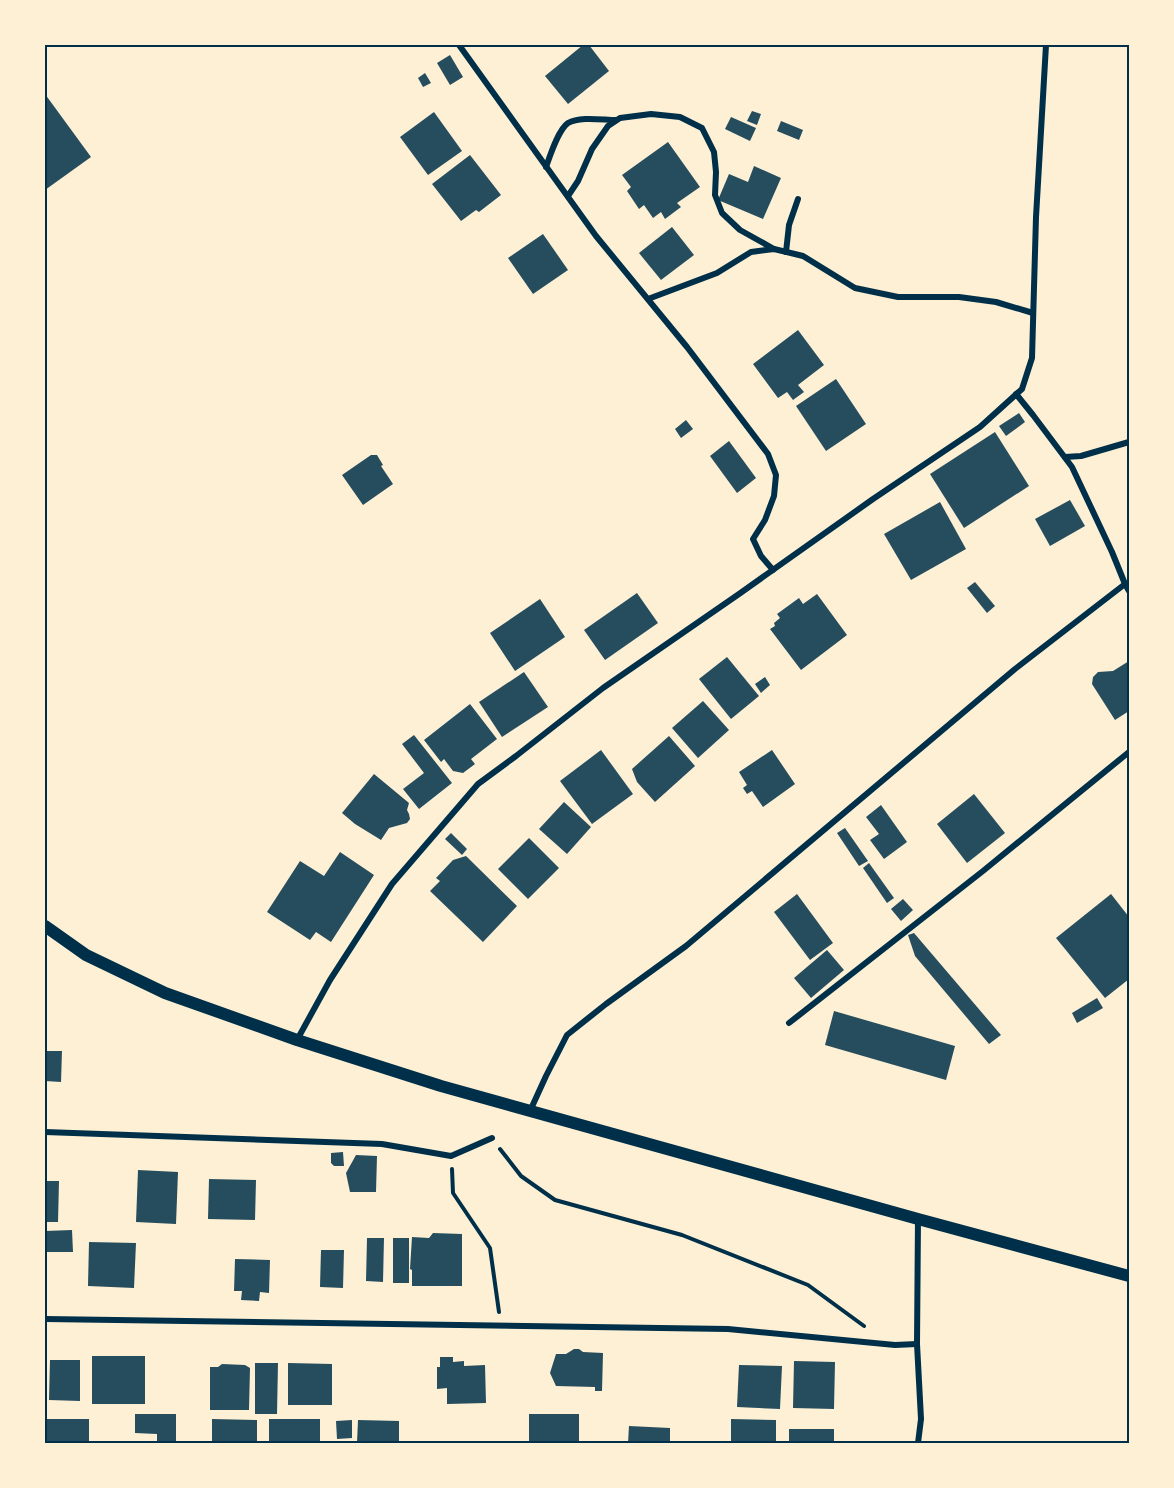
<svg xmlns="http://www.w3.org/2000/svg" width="1174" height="1488" font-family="'Noto Sans',sans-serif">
	<rect width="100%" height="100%" fill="#fdf0d5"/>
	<g fill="#264d5e">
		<path d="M 583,45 L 589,45 L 609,71 L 568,104 L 545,76 Z"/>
		<path d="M 450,55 L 463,77 L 450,85 L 437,63 Z"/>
		<path d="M 425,73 L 431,83 L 423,87 L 418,78 Z"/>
		<path d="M 45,94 L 91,157 L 45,190 Z"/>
		<path d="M 752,111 L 761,114 L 757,125 L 747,121 Z"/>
		<path d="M 434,112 L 462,151 L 428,175 L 400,137 Z"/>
		<path d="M 731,117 L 756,128 L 750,141 L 725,129 Z"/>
		<path d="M 781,121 L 803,130 L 799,140 L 777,131 Z"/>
		<path d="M 668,142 L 700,187 L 677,203 L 681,207 L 665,219 L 661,212 L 653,218 L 644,205 L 639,209 L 627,191 L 631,187 L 622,175 Z"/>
		<path d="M 470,155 L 501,195 L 479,212 L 476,210 L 461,221 L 432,184 Z"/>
		<path d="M 754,166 L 781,178 L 763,219 L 718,200 L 729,174 L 748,182 Z"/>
		<path d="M 672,227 L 694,255 L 661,280 L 639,253 Z"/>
		<path d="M 543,234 L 568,270 L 533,294 L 508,258 Z"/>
		<path d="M 798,330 L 824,365 L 798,385 L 804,392 L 793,400 L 787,392 L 778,398 L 753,364 Z"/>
		<path d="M 836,379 L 866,424 L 826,451 L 796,406 Z"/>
		<path d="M 1019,413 L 1025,422 L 1006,436 L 999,426 Z"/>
		<path d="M 686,420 L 693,429 L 681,438 L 675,429 Z"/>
		<path d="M 995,432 L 1029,486 L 964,528 L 930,474 Z"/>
		<path d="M 729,441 L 756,478 L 737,493 L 710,456 Z"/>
		<path d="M 371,455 L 377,455 L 383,465 L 381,466 L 393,484 L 363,505 L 342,475 Z"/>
		<path d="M 1070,500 L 1085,526 L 1050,546 L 1035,519 Z"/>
		<path d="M 940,502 L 966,549 L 911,580 L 884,534 Z"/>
		<path d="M 975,582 L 995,606 L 987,613 L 967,588 Z"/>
		<path d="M 637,593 L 658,623 L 605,660 L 584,630 Z"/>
		<path d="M 817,594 L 847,635 L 801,670 L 770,629 L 775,626 L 774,623 L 780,618 L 777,614 L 799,598 L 803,604 Z"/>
		<path d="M 540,599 L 565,637 L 515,671 L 490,633 Z"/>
		<path d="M 727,657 L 759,696 L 731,719 L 699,679 Z"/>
		<path d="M 1129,661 L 1129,711 L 1115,720 L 1092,684 L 1093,677 L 1098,672 L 1113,671 Z"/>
		<path d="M 524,672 L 548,707 L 502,737 L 479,702 Z"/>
		<path d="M 765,677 L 770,685 L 761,693 L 755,684 Z"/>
		<path d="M 703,701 L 729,730 L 698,758 L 672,728 Z"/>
		<path d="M 470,704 L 497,739 L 471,759 L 475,764 L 463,773 L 453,771 L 444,759 L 441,762 L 424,740 Z"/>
		<path d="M 414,735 L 452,783 L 419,809 L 403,789 L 424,773 L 402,744 Z"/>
		<path d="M 669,736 L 695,766 L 655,802 L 637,782 L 632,769 Z"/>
		<path d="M 601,750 L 633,794 L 592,824 L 560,781 Z"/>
		<path d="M 772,750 L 795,784 L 763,807 L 752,791 L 747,794 L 743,788 L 747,785 L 739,772 Z"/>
		<path d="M 374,774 L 409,803 L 407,810 L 409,814 L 410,819 L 407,823 L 389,828 L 381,840 L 355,824 L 342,813 Z"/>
		<path d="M 974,794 L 1005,833 L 967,863 L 937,824 Z"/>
		<path d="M 564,802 L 591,827 L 567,854 L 539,829 Z"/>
		<path d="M 881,805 L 907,842 L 884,859 L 870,840 L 879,834 L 866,817 Z"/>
		<path d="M 845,828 L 868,861 L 859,866 L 837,833 Z"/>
		<path d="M 451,833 L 467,849 L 462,855 L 445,839 Z"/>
		<path d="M 529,838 L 559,868 L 528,899 L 498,869 Z"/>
		<path d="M 340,852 L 374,875 L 331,942 L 316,932 L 310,940 L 267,912 L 300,861 L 324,876 Z"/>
		<path d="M 466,856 L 517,906 L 483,942 L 430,891 L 440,881 L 436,878 L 453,860 Z"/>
		<path d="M 869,863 L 894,898 L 887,903 L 863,868 Z"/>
		<path d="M 797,894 L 833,943 L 810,960 L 774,912 Z"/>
		<path d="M 1111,894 L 1129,917 L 1129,979 L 1105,998 L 1056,938 Z"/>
		<path d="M 903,899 L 913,910 L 901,921 L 891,909 Z"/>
		<path d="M 914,933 L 1001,1035 L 989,1044 L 915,956 L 908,935 Z"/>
		<path d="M 827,950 L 844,970 L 811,998 L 794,978 Z"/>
		<path d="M 1097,998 L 1103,1008 L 1077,1023 L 1072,1013 Z"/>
		<path d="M 834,1011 L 955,1046 L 946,1080 L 825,1045 Z"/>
		<path d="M 45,1051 L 62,1051 L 61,1082 L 45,1081 Z"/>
		<path d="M 343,1152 L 344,1166 L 334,1166 L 331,1163 L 331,1153 Z"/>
		<path d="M 356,1155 L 377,1156 L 376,1192 L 350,1192 L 346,1173 Z"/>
		<path d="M 138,1170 L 178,1172 L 176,1224 L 136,1222 Z"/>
		<path d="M 209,1179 L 256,1180 L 255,1220 L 208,1219 Z"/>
		<path d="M 45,1181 L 59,1181 L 58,1222 L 45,1222 Z"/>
		<path d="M 72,1230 L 73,1252 L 45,1252 L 45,1231 Z"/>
		<path d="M 433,1233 L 462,1234 L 462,1286 L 412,1286 L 412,1270 L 410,1269 L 412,1237 L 429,1238 Z"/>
		<path d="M 367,1238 L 384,1238 L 383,1282 L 366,1281 Z"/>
		<rect x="393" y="1238" width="16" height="45"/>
		<path d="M 89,1242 L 136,1243 L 134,1288 L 88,1286 Z"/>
		<path d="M 321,1250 L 344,1250 L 343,1288 L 320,1287 Z"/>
		<path d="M 235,1259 L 270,1260 L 269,1293 L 260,1292 L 259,1301 L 241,1300 L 242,1291 L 234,1291 Z"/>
		<path d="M 574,1349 L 579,1349 L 583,1352 L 603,1353 L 602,1391 L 595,1391 L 595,1387 L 556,1386 L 550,1373 L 556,1354 L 566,1354 Z"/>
		<rect x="92" y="1356" width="53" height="48"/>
		<path d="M 440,1357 L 453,1357 L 453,1362 L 464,1361 L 464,1366 L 485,1365 L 486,1403 L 447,1404 L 447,1388 L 437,1389 L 437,1367 L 440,1367 Z"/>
		<path d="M 50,1360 L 80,1360 L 80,1401 L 49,1400 Z"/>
		<path d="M 794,1361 L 835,1362 L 834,1409 L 793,1408 Z"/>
		<path d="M 255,1363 L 278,1363 L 277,1414 L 255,1414 Z"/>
		<path d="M 288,1363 L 332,1364 L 332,1405 L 288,1405 Z"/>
		<path d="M 222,1364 L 245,1365 L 250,1368 L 249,1410 L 210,1410 L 210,1367 L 218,1367 Z"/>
		<path d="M 739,1365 L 782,1366 L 780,1409 L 737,1407 Z"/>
		<path d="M 135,1414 L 176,1414 L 176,1443 L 157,1443 L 157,1434 L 135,1433 Z"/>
		<rect x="529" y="1414" width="50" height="29"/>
		<rect x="45" y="1419" width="44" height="24"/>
		<path d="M 212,1419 L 257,1420 L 257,1443 L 212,1443 Z"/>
		<rect x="269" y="1419" width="51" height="24"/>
		<path d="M 731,1419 L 776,1420 L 776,1443 L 731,1443 Z"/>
		<path d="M 352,1420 L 352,1438 L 337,1439 L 336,1421 Z"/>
		<path d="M 358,1420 L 399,1421 L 399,1443 L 357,1443 Z"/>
		<path d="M 629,1426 L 670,1428 L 670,1443 L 628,1443 Z"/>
		<rect x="789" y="1429" width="45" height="14"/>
	</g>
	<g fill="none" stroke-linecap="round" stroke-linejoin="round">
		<g stroke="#003049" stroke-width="4">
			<path d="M 500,1149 L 521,1176 L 555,1200 L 682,1235 L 808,1285 L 864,1326"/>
			<path d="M 452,1169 L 453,1193 L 490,1248 L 499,1312"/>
		</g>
		<g stroke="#003049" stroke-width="6">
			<path d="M 459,45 L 596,236 L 687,347 L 768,454 L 776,475 L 774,496 L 765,520 L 753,539 L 761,556 L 773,570"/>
			<path d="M 546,167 C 550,156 558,130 568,123 C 580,116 603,120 616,120"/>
			<path d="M 568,196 L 578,181 L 592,149 L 608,126 L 620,118 L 651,114 L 680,117 L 702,128 L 714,152 L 716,172 L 715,195 L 722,213 L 740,230 L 774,249"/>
			<path d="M 786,252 L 789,225 L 798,199"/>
			<path d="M 648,299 L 717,273 L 751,252 L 774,249 L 803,256 L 855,288 L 898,297 L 959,297 L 996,302 L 1033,313"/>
			<path d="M 1016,394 L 1033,415 L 1072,467 L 1112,552 L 1125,584"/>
			<path d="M 1065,457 L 1081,456 L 1129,442"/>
			<path d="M 789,1023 L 983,871 L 1129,752"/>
			<path d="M 297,1040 L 330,980 L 392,884 L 478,784 L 516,756 L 603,688 L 739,594 L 873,499 L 980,427 L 1022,389 L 1032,358 L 1036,217 L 1046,45"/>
			<path d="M 530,1111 L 546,1076 L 567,1035 L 606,1004 L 686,946 L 1015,669 L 1125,584 L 1129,591"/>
			<path d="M 45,1132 L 382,1144 L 451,1156 L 492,1138"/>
			<path d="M 45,1319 L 728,1329 L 895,1345 L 917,1344"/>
			<path d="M 918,1443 L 921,1419 L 917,1344 L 918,1219"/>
		</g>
		<path stroke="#003049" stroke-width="12" d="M 45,926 L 86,955 L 165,993 L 297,1040 L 441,1086 L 918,1219 L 1129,1276"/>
	</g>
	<rect width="1174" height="1488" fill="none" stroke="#fdf0d5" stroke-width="93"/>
	<rect x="46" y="46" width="1082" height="1396" fill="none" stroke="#003049" stroke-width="2"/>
</svg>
